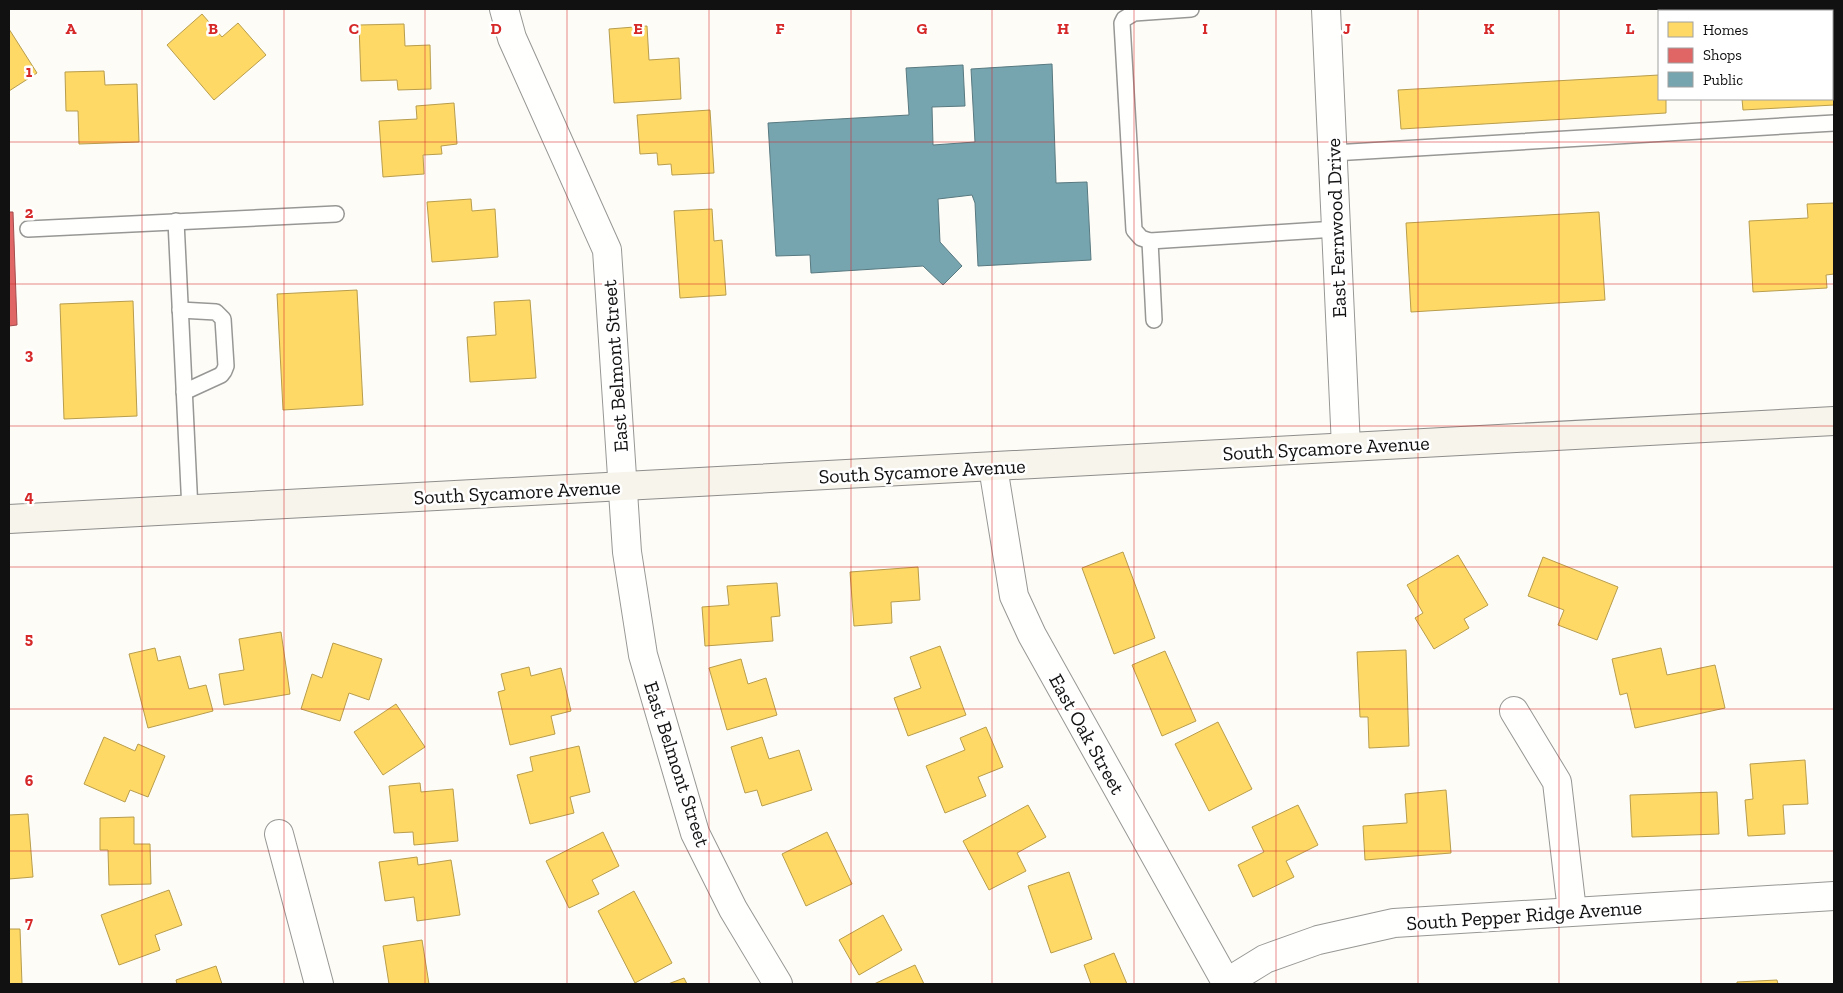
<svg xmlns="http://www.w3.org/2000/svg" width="1843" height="993" font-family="'Zilla Slab',serif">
	<rect width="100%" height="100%" fill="#fdfcf7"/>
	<g fill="#ffd966" stroke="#b89d4c">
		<path d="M 202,14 L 222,37 L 238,23 L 266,55 L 214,100 L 167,45 Z"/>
		<path d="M 404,24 L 405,46 L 430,45 L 431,89 L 398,90 L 397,80 L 361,81 L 359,25 Z"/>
		<path d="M 647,26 L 649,60 L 679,58 L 681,99 L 614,103 L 609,29 Z"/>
		<path d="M 9,29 L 37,73 L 9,91 Z"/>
		<path d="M 1832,65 L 1834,65 L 1834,105 L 1743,110 L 1742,99 L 1832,99 Z"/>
		<path d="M 104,71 L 105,85 L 137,84 L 139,142 L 79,144 L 78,111 L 66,111 L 65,72 Z"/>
		<path d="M 1659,75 L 1659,99 L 1666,99 L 1666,113 L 1401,129 L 1398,90 Z"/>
		<path d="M 454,103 L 457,144 L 441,146 L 442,154 L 423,155 L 424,174 L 383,177 L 379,121 L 417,119 L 416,106 Z"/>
		<path d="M 710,110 L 714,173 L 672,175 L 671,164 L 658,165 L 657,153 L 640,154 L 637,115 Z"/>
		<path d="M 471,199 L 472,211 L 495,209 L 498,257 L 432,262 L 427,202 Z"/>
		<path d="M 1834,203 L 1834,274 L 1826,275 L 1827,288 L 1753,292 L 1749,221 L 1808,218 L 1807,204 Z"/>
		<path d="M 712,209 L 714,241 L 722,240 L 726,295 L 680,298 L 674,211 Z"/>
		<path d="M 1599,212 L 1605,300 L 1411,312 L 1406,223 Z"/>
		<path d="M 357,290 L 363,405 L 283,410 L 277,294 Z"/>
		<path d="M 530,300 L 536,378 L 470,382 L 467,337 L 496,335 L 494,302 Z"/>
		<path d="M 133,301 L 137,416 L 64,419 L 60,304 Z"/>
		<path d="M 1123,552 L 1155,638 L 1114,654 L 1082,568 Z"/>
		<path d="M 1458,555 L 1488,605 L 1464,619 L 1469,628 L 1434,649 L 1415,618 L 1423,613 L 1407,585 Z"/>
		<path d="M 1543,557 L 1618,587 L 1597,640 L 1558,625 L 1564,610 L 1528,596 Z"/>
		<path d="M 918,567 L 920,600 L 891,602 L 892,623 L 854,626 L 850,572 Z"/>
		<path d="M 777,583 L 780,616 L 771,617 L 773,641 L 705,646 L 702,607 L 729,605 L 727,586 Z"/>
		<path d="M 281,632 L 290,694 L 224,705 L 219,674 L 244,670 L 239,639 Z"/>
		<path d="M 333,643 L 382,659 L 369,700 L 349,693 L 340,721 L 301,709 L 312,674 L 322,678 Z"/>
		<path d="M 940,646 L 966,715 L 908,736 L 894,698 L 921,688 L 910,657 Z"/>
		<path d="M 155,648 L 158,661 L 180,656 L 189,689 L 206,685 L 213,711 L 148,728 L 129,654 Z"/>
		<path d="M 1661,648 L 1667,675 L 1715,665 L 1725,708 L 1635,728 L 1627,693 L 1620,695 L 1612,659 Z"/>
		<path d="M 1406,650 L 1409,746 L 1369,748 L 1368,717 L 1360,717 L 1357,652 Z"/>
		<path d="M 1165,651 L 1196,721 L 1162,736 L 1132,665 Z"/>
		<path d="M 741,659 L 748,684 L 766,678 L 777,715 L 727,730 L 709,668 Z"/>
		<path d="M 529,667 L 531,676 L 561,668 L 571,711 L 551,716 L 555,734 L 510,745 L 498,692 L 505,690 L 501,674 Z"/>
		<path d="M 396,704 L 425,747 L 383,775 L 354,732 Z"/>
		<path d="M 1218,722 L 1252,789 L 1209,811 L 1175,744 Z"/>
		<path d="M 986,727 L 1003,767 L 978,777 L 986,796 L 945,813 L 926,766 L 965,750 L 960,738 Z"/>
		<path d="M 104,737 L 135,751 L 138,744 L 165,756 L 148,797 L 130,790 L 125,802 L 84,784 Z"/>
		<path d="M 762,737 L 769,759 L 799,750 L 812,790 L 762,806 L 757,790 L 745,793 L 731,747 Z"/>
		<path d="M 579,746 L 590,792 L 570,797 L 574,813 L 530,824 L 517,775 L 533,771 L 530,757 Z"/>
		<path d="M 1805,760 L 1808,804 L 1783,805 L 1785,834 L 1748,836 L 1745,800 L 1753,799 L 1750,764 Z"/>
		<path d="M 420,783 L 421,792 L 453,789 L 458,841 L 414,845 L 413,832 L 394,833 L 389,786 Z"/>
		<path d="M 1446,790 L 1451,853 L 1365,860 L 1363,826 L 1407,823 L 1405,794 Z"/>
		<path d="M 1717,792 L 1719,834 L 1632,837 L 1630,795 Z"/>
		<path d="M 1028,805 L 1046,837 L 1017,853 L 1026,871 L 989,890 L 963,841 Z"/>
		<path d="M 1298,805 L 1318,845 L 1286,861 L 1294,877 L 1253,897 L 1238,865 L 1264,852 L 1252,827 Z"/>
		<path d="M 28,814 L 33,877 L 9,879 L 9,815 Z"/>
		<path d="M 134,817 L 134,844 L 150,844 L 151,884 L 109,885 L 108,850 L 100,850 L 100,818 Z"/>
		<path d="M 603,832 L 619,866 L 592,880 L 599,894 L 569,908 L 546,861 Z"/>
		<path d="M 827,832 L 852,884 L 806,906 L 782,854 Z"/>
		<path d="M 417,857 L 418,865 L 451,860 L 460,915 L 417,921 L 414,897 L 385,901 L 379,862 Z"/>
		<path d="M 1069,872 L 1092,939 L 1051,953 L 1028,886 Z"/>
		<path d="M 169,890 L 182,925 L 155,935 L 160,950 L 119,965 L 101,915 Z"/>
		<path d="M 634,891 L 672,963 L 635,983 L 598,911 Z"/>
		<path d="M 883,915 L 902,950 L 859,975 L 839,940 Z"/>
		<path d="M 9,929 L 20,929 L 22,984 L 9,984 Z"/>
		<path d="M 422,940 L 429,984 L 389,984 L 383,946 Z"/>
		<path d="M 1114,953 L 1127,984 L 1091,984 L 1084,965 Z"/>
		<path d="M 915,965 L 924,984 L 874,984 Z"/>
		<path d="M 216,966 L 222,984 L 177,984 L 176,980 Z"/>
		<path d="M 684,978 L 687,984 L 668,984 Z"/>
		<path d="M 1777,980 L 1778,984 L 1737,984 L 1737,982 Z"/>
	</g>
	<path fill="#e06666" stroke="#a24c4c" d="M 9,212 L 13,212 L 17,325 L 9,326 Z"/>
	<path fill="#76a5af" stroke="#587980" d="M 1052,64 L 1056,183 L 1087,182 L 1091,260 L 978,266 L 975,203 L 972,195 L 938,199 L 940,242 L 962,266 L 943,285 L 923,266 L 811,273 L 810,255 L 776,256 L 768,123 L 909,115 L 906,68 L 963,65 L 965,106 L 932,107 L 933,145 L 975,142 L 971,69 Z"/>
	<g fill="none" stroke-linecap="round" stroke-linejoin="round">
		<g stroke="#979795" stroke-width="18">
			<g id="service">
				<path d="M 1191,9 L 1134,13 L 1124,19 L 1122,23 L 1134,230 L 1141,238 L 1150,241 L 1336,229"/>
				<path d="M 1333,153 L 1834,123"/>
				<path d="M 176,221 L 190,510"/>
				<path d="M 28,229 L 336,214"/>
				<path d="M 1150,241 L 1154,320"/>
				<path d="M 180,310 L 216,312 L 223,319 L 226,366 L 224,371 L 221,375 L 184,392"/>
			</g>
		</g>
		<g stroke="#979795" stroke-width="30">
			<g id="minor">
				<path d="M 504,9 L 512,38 L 607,250 L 627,552 L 643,655 L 695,833 L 733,909 L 778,984"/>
				<path d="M 1326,9 L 1346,447"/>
				<path d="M 993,467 L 1014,596 L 1032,635 L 1227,984"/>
				<path d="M 1514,711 L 1557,782 L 1572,911"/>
				<path d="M 279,834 L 319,984"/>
				<path d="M 1226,983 L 1265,959 L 1318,940 L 1394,923 L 1834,896"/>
			</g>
		</g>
		<g stroke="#8e8d8b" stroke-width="30">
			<path id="secondary" d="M 9,519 L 1834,421"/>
		</g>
		<use href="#service" stroke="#fffffe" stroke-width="15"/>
		<use href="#minor" stroke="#fffffe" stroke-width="28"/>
		<use href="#secondary" stroke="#f6f4eb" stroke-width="28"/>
	</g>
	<path fill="none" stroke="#d62828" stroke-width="1" stroke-opacity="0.55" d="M 142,9 L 142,984M 284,9 L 284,984M 425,9 L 425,984M 567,9 L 567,984M 709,9 L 709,984M 851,9 L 851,984M 992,9 L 992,984M 1134,9 L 1134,984M 1276,9 L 1276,984M 1418,9 L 1418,984M 1559,9 L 1559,984M 1701,9 L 1701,11M 1701,99 L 1701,984M 9,142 L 1834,142M 9,284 L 1834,284M 9,426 L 1834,426M 9,567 L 1834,567M 9,709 L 1834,709M 9,851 L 1834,851"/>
	<g text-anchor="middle" stroke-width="5" stroke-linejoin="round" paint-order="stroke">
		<g font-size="20" fill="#111" stroke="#fff">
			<text transform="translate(1336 228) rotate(-92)" y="7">East Fernwood Drive</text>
			<text transform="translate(615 366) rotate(-94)" y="7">East Belmont Street</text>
			<text transform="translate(1326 448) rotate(-3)" y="7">South Sycamore Avenue</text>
			<text transform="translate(922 471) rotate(-3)" y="7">South Sycamore Avenue</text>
			<text transform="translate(517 492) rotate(-3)" y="7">South Sycamore Avenue</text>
			<text transform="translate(1087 734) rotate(61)" y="7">East Oak Street</text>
			<text transform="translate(677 764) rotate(72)" y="7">East Belmont Street</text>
			<text transform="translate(1524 915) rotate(-4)" y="7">South Pepper Ridge Avenue</text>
		</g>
	</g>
	<g font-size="16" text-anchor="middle" font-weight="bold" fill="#d62828" stroke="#fff" stroke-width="5" stroke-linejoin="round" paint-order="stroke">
		<text x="71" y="34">A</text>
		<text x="213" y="34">B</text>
		<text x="354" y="34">C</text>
		<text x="496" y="34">D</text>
		<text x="638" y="34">E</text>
		<text x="780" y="34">F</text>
		<text x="922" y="34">G</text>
		<text x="1063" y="34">H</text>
		<text x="1205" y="34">I</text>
		<text x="1347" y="34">J</text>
		<text x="1489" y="34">K</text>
		<text x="1630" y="34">L</text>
		<text x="29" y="77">1</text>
		<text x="29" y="218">2</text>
		<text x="29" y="360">3</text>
		<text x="29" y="502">4</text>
		<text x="29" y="644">5</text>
		<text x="29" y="786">6</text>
		<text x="29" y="928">7</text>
	</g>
	<rect width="1843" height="993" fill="none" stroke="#111111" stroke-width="20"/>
	<rect x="1658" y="10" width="175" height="90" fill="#ffffff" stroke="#a0a0a0"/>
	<rect x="1668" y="22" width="25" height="15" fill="#ffd966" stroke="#a0a0a0"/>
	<text x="1703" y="35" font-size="15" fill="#111111">Homes</text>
	<rect x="1668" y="48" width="25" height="15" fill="#e06666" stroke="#a0a0a0"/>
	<text x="1703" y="60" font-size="15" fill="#111111">Shops</text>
	<rect x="1668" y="72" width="25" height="15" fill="#76a5af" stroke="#a0a0a0"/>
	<text x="1703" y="85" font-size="15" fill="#111111">Public</text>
</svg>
